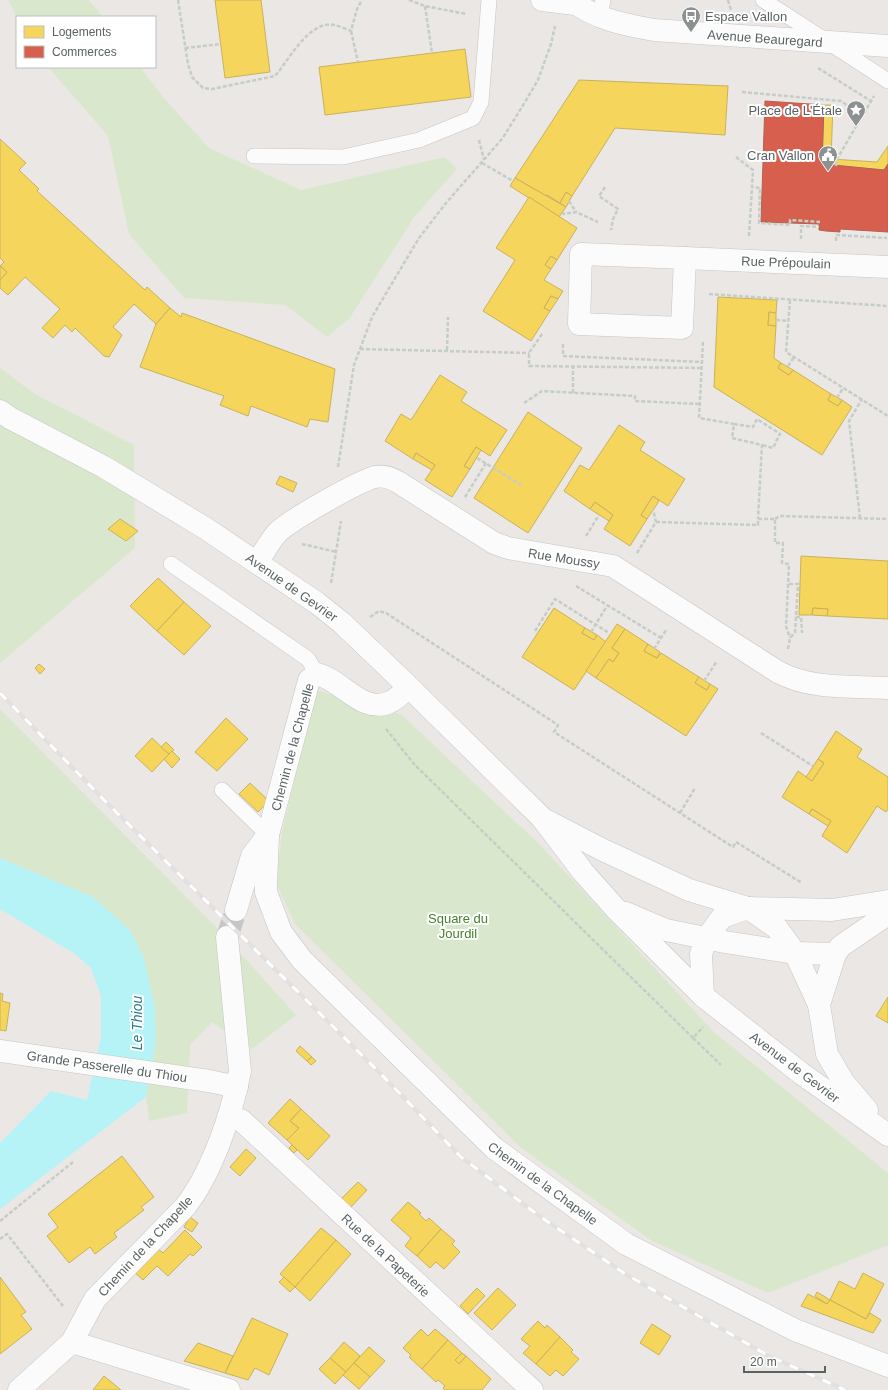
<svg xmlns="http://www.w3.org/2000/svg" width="888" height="1390" font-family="Helvetica,sans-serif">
	<rect width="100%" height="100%" fill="#ebe7e4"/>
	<g fill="#d9e8cd">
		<path d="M 8,0 L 89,0 L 103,17 L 17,17 Z"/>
		<path d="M 48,67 L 140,67 L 163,97 L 209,148 L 301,190 L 445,157 L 457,169 L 415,216 L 349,319 L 327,337 L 285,305 L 184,298 L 129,234 L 108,136 Z"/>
		<path d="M 0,368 L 35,394 L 134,445 L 135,548 L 0,663 Z"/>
		<path d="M 316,690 L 402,715 L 540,845 L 714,1032 L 888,1173 L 888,1245 L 768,1293 L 652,1241 L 520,1147 L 295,924 L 276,883 L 282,832 Z"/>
		<path d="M 0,709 L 223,934 L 296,1015 L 252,1049 L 212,1022 L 190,1045 L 187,1113 L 149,1121 L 146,1097 L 156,1041 L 92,897 L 0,858 Z"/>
	</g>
	<path fill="#b6f3f7" d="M 0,858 L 93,897 L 129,929 L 144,958 L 155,1007 L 156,1041 L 146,1097 L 0,1209 L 0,1143 L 51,1091 L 87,1100 L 101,1037 L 101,996 L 91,968 L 75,954 L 0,909 Z"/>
	<g fill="#f6d55c" stroke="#c7b25e">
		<path d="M 215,0 L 261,0 L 270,72 L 225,78 Z"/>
		<path d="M 465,49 L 471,97 L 325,115 L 319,67 Z"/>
		<path d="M 579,80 L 728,86 L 725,135 L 615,128 L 572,196 L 566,192 L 560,203 L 547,195 L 546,196 L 515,178 Z"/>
		<path d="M 824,105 L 833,105 L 831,159 L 877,162 L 888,146 L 888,164 L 884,170 L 822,164 Z"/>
		<path d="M 0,139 L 26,163 L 19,170 L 39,189 L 37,191 L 145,290 L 147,287 L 170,308 L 156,324 L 134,304 L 113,327 L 122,335 L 109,357 L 104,356 L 75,328 L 72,332 L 65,325 L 53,338 L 42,328 L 60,309 L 25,277 L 8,295 L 0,288 L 0,280 L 7,272 L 0,266 L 4,262 L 0,258 Z"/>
		<path d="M 515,178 L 566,207 L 559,217 L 510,186 Z"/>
		<path d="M 566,192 L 572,196 L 566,207 L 560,203 Z"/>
		<path d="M 529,197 L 577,228 L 557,260 L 551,256 L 545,265 L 551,269 L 544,280 L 563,291 L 558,299 L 551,296 L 544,308 L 550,311 L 531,341 L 483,311 L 515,260 L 496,248 Z"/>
		<path d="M 551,256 L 557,260 L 551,269 L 545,265 Z"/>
		<path d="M 0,266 L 7,272 L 0,280 Z"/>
		<path d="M 551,296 L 558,299 L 550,311 L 544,308 Z"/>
		<path d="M 718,297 L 777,300 L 776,313 L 769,312 L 768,325 L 776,326 L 774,358 L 781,363 L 778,368 L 789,375 L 793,370 L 831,394 L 828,400 L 838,406 L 842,400 L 852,407 L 822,455 L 714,387 Z"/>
		<path d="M 170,308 L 181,317 L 182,313 L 335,369 L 328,422 L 310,419 L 307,427 L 251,406 L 248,416 L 220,405 L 224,396 L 140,367 L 156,324 Z"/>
		<path d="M 769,312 L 776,313 L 776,326 L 768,325 Z"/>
		<path d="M 781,363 L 793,370 L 789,375 L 778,368 Z"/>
		<path d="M 440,375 L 467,392 L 461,401 L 507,430 L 490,456 L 476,447 L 464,466 L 470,469 L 452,497 L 425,480 L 435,465 L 416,453 L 413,459 L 385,441 L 401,414 L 411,420 Z"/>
		<path d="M 831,394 L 842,400 L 838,406 L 828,400 Z"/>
		<path d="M 528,412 L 582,448 L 528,533 L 474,498 Z"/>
		<path d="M 619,425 L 645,442 L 640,450 L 685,479 L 668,506 L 653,496 L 641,515 L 647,519 L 630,546 L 604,529 L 613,515 L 595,502 L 590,509 L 564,491 L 580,465 L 589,470 Z"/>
		<path d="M 476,447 L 481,450 L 470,469 L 464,466 Z"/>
		<path d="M 416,453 L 435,465 L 432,470 L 413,459 Z"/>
		<path d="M 280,476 L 297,483 L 293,492 L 276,484 Z"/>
		<path d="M 653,496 L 659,501 L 647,519 L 641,515 Z"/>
		<path d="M 595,502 L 613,515 L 609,521 L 590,509 Z"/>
		<path d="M 120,519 L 138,531 L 126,541 L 108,529 Z"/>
		<path d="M 801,556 L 888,561 L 888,619 L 827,616 L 828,609 L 813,608 L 812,615 L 799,615 Z"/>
		<path d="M 158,578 L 184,602 L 157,631 L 130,606 Z"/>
		<path d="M 184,602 L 211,626 L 184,655 L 157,631 Z"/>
		<path d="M 554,608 L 585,628 L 582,633 L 594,640 L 597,635 L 606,642 L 574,690 L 522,657 Z"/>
		<path d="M 813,608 L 828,609 L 827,616 L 812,615 Z"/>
		<path d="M 617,624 L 625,629 L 612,648 L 619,653 L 613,662 L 609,659 L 596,678 L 586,671 Z"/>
		<path d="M 585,628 L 597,635 L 594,640 L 582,633 Z"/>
		<path d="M 625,629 L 648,644 L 644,651 L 657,658 L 661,653 L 699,677 L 695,683 L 707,690 L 710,684 L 718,689 L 686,736 L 596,678 L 609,659 L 613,662 L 619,653 L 612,648 Z"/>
		<path d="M 648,644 L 660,652 L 657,658 L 644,651 Z"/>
		<path d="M 39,664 L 45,669 L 40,674 L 35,668 Z"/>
		<path d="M 699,677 L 710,684 L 707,690 L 695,683 Z"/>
		<path d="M 226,718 L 248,739 L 217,771 L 195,752 Z"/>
		<path d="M 836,731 L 862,749 L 857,757 L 888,777 L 888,809 L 886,812 L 877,806 L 847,853 L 822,836 L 831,821 L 812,809 L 809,814 L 782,797 L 798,771 L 812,781 L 824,763 L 818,759 Z"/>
		<path d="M 152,738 L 169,754 L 152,772 L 135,756 Z"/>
		<path d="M 166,742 L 174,750 L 169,754 L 161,747 Z"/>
		<path d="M 172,751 L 180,759 L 172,768 L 164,759 Z"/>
		<path d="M 818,759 L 824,763 L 812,781 L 806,777 Z"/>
		<path d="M 250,783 L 269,801 L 258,812 L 239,794 Z"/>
		<path d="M 812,809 L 831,821 L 828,826 L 809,814 Z"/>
		<path d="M 0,993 L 3,994 L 2,1001 L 10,1003 L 6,1031 L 0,1030 Z"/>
		<path d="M 888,997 L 888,1023 L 876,1016 Z"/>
		<path d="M 300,1046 L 312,1057 L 307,1061 L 296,1051 Z"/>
		<path d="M 312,1057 L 316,1061 L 311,1065 L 307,1061 Z"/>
		<path d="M 290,1099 L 301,1109 L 290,1121 L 299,1128 L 287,1140 L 268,1123 Z"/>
		<path d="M 301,1109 L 330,1136 L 308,1160 L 287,1140 L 299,1128 L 290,1121 Z"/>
		<path d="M 292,1145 L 297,1150 L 294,1153 L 289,1148 Z"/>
		<path d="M 246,1149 L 256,1158 L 240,1176 L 230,1167 Z"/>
		<path d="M 122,1156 L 154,1197 L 141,1207 L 144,1210 L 114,1233 L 117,1237 L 95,1254 L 90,1247 L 69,1263 L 47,1236 L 58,1227 L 48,1214 Z"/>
		<path d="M 358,1182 L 367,1190 L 350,1208 L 341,1199 Z"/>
		<path d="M 408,1202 L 421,1213 L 419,1214 L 426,1221 L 429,1218 L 441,1229 L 417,1256 L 405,1246 L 411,1238 L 391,1220 Z"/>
		<path d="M 190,1217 L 198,1223 L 192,1232 L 184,1227 Z"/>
		<path d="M 321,1228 L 336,1240 L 295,1287 L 280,1274 Z"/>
		<path d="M 441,1229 L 455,1241 L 452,1244 L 460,1252 L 444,1269 L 436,1262 L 430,1268 L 417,1256 Z"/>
		<path d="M 185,1230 L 202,1247 L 193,1256 L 190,1254 L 168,1276 L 157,1266 L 143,1280 L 133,1271 L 156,1247 L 163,1253 Z"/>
		<path d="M 336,1240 L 351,1254 L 310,1301 L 295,1287 Z"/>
		<path d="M 863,1273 L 884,1284 L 866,1319 L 830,1300 L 839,1281 L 855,1289 Z"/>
		<path d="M 0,1277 L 26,1312 L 21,1315 L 32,1329 L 0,1354 Z"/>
		<path d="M 284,1277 L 295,1287 L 290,1292 L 279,1282 Z"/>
		<path d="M 477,1288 L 485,1296 L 468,1314 L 460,1306 Z"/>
		<path d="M 498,1288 L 516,1305 L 492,1330 L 474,1313 Z"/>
		<path d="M 817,1292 L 830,1300 L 827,1304 L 815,1296 Z"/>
		<path d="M 808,1294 L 827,1304 L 830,1300 L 866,1319 L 870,1313 L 881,1320 L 873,1333 L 801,1306 Z"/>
		<path d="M 252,1318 L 288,1334 L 269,1375 L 255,1368 L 248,1380 L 225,1373 Z"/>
		<path d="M 538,1321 L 545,1328 L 547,1325 L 560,1337 L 536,1364 L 523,1353 L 530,1346 L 521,1339 Z"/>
		<path d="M 652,1324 L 671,1336 L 659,1355 L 640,1343 Z"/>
		<path d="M 421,1329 L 428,1336 L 435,1329 L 448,1340 L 422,1369 L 409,1357 L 411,1355 L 403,1348 Z"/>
		<path d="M 560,1337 L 573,1350 L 571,1352 L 579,1359 L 563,1376 L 556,1370 L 550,1376 L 536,1364 Z"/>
		<path d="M 448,1340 L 462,1353 L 455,1360 L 459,1364 L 466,1356 L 491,1379 L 482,1390 L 445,1390 L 443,1388 L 445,1386 L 438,1380 L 436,1382 L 422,1369 Z"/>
		<path d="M 344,1342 L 360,1356 L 346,1372 L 330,1358 Z"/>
		<path d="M 198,1343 L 233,1356 L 225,1373 L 184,1361 Z"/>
		<path d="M 369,1347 L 385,1361 L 370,1377 L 354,1363 Z"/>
		<path d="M 462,1353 L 466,1356 L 459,1364 L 455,1360 Z"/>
		<path d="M 330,1358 L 346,1372 L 335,1384 L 319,1369 Z"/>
		<path d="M 354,1363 L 370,1377 L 359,1389 L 343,1375 Z"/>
		<path d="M 104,1376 L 121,1390 L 93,1390 Z"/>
	</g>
	<path fill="#d6604d" stroke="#b16154" d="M 765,101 L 824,105 L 822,164 L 884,170 L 888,164 L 888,232 L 840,229 L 840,232 L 826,231 L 819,230 L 819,224 L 761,222 Z"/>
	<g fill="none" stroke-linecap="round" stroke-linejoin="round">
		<path stroke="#c7c6c4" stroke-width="22" stroke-dasharray="22 11" stroke-linecap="butt" d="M 227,937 L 236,910"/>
		<g stroke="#c5c5c4" stroke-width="16">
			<g id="lane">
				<path d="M 763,0 L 888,81"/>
				<path d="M 600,16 L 603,0"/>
				<path d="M 254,156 L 343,157 L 419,140 L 473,118 L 481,102 L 489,0"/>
				<path d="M 171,564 L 308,659 L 317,674"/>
				<path d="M 222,790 L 268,835"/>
			</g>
		</g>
		<g stroke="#c5c5c4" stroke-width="23">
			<g id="street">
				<path d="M 542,0 L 575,4"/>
				<path d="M 571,0 C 594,19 626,25 654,30 L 888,46"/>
				<path d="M 581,254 L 685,258 L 682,328 L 579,324 Z"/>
				<path d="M 685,258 L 888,267"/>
				<path d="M 0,411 L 10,418 L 104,467 L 205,528 L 317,603 L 342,623 L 409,687 L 542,818 L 583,872 L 616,909 L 703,996"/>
				<path d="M 258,562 C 264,552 270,540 278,532 C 292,519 357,482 375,477 C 383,475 391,478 398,482 L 494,543 L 508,548 L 613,566 L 778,672 C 812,690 851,686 888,688"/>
				<path d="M 409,687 C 403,692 397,699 390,702 C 363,715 342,680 317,674 L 309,680 L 268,835 L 266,886 L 266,892 L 281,932 L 302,960 L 494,1148 L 626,1244 L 795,1330 L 888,1366"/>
				<path d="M 547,821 L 601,849 L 689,890 L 748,908"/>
				<path d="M 236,910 L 252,856 L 268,835"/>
				<path d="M 626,913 L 666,930 L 725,942 L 795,953"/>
				<path d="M 0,1051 L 209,1081 L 237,1087"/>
				<path d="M 241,1120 L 532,1390"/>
				<path d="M 72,1342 L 95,1299 L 184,1208 C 211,1175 232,1114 240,1071 L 227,937"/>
				<path d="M 19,1390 L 72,1342 L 229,1390"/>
			</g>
		</g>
		<g stroke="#c4c5c4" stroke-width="23">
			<g id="secondary">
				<path d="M 888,901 L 832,910 L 748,908 L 722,917 L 706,939 L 701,954 L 703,996 L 802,1074 L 888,1135"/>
				<path d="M 748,908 L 777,928 L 795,953 L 819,1005"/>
				<path d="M 795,953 L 835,954"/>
				<path d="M 867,1110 L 844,1083 L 827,1054 L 819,1005 L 835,954 L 841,946 L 888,914"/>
			</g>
		</g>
		<g stroke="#c5cdc7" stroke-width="2.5" stroke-dasharray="4 2" stroke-linecap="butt">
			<path d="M 178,0 L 188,64 L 192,77 L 203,88 L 212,89 L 275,76 C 289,60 309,20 334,25 C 339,26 346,29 351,31 L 357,9 L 362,0"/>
			<path d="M 409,0 L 425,6 L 466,14"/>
			<path d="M 728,0 L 731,10"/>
			<path d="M 425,6 L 432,53"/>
			<path d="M 351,31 L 358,62"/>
			<path d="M 185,48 L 221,44"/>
			<path d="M 818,68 L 871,101"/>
			<path d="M 742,92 L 841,101 L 863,116"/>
			<path d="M 479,140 L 484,160"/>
			<path d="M 736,157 L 753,170 L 752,187 L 760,188 L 759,223 L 790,225 L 790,220 L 820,222"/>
			<path d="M 482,163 L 513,181"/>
			<path d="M 836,166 L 837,159 L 874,96"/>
			<path d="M 605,187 L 599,196 L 618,209 L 613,219 L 611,230"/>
			<path d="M 569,201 L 576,212"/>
			<path d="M 562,212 L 564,214 L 576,212 L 598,222"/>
			<path d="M 749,236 L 752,187"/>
			<path d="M 801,239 L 801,226 L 819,227"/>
			<path d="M 836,241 L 836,235 L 887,238"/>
			<path d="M 709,294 L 888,306"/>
			<path d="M 790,300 L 786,352 L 888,416"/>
			<path d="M 776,320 L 788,321"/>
			<path d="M 542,334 L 529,353 L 529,366 L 702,368"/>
			<path d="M 703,342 L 699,418 L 734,424 L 732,438 L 762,445 L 758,519"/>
			<path d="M 563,344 L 563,356 L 702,362"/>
			<path d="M 360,349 L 529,353"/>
			<path d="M 447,350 L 448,317"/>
			<path d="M 788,366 L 794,357"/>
			<path d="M 573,393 L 573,366"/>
			<path d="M 837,398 L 843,388"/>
			<path d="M 524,403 L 542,391 L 635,396 L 635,401 L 700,404"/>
			<path d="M 734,424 L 753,427 L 757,419 L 780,434 L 773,448 L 762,445"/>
			<path d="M 477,458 L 521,485"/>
			<path d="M 338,467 L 354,365 L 372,317 L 419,238 L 446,203 L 502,139 L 522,107 L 538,80 L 551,44 L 555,26"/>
			<path d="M 465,497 L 486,463"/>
			<path d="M 860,518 L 849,421 L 862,399"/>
			<path d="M 775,519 L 780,516 L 888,519"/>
			<path d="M 656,522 L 758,525 L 758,519 L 775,519 L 775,543 L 783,543 L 782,563 L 789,564 L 786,626 L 790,638"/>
			<path d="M 586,536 L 599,515"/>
			<path d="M 302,544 L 337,552"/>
			<path d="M 637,553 L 656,522 L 653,509"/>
			<path d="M 331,583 L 341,521"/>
			<path d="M 789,584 L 798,584 L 796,617 L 801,617 L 802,633"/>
			<path d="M 576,586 L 661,638"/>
			<path d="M 370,617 L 379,611 L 386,613 L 558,725 L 554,732 L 733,847 L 736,842 L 802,883"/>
			<path d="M 535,631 L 555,599 L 609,633"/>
			<path d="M 591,632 L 607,606"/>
			<path d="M 654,649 L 666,630"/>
			<path d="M 788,649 L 790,638 L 795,632 L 796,617"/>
			<path d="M 704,681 L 717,661"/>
			<path d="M 386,729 L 414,764 L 693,1038 L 703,1027"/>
			<path d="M 761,733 L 813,766"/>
			<path d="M 680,813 L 695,788"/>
			<path d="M 693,1038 L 721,1065"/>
			<path d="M 0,1221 L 73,1162"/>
			<path d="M 0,1239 L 7,1234 L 63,1306"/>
		</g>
		<use href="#lane" stroke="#fcfbfb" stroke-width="15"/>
		<use href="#street" stroke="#fcfbfb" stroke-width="22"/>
		<use href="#secondary" stroke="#fcfbfb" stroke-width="22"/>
		<g stroke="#e2e1e1" stroke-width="4.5">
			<path id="rail" d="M 0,693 L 106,802 L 379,1072 L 461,1157 L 542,1218 L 627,1275 L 769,1356 L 845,1390"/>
		</g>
		<use href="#rail" stroke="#fff" stroke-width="3" stroke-dasharray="9" stroke-linecap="butt"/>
	</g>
	<defs>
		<g id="bus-pin" transform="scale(1)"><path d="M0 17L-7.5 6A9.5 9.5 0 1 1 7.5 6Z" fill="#8d9191" stroke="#fff"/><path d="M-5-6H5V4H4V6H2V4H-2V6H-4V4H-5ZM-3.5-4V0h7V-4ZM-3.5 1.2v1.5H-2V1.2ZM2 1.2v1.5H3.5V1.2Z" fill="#fff"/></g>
		<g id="sight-pin" transform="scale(1)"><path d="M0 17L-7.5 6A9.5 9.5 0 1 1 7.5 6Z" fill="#8d9191" stroke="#fff"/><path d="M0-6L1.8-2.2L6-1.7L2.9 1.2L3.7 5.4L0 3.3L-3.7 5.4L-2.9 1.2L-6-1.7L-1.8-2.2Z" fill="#fff"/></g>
		<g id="civic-pin" transform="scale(1)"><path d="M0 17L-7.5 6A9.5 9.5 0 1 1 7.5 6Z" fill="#8d9191" stroke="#fff"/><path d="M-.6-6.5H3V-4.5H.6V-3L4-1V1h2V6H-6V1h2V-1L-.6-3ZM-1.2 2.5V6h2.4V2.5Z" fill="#fff"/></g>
	</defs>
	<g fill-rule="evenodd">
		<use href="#bus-pin" x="691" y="16"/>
		<use href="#sight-pin" x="856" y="110"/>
		<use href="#civic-pin" x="828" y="155"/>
	</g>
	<g text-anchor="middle" stroke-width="4" stroke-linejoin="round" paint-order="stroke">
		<g font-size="13" fill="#5a6264" stroke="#fff" text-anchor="end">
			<text x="705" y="21" text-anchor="start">Espace Vallon</text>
			<text x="842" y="115">Place de L'Étale</text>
			<text x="814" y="160">Cran Vallon</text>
		</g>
		<g font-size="13" fill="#5a6264" stroke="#fff">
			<text transform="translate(765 38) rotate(4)" y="5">Avenue Beauregard</text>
			<text transform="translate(786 262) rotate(2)" y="5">Rue Prépoulain</text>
			<text transform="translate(564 558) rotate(9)" y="5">Rue Moussy</text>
			<text transform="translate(292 587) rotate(35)" y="5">Avenue de Gevrier</text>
			<text transform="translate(292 747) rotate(-75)" y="5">Chemin de la Chapelle</text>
			<text transform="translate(107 1066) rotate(8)" y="5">Grande Passerelle du Thiou</text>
			<text transform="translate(795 1067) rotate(37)" y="5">Avenue de Gevrier</text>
			<text transform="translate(543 1183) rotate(36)" y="5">Chemin de la Chapelle</text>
			<text transform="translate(145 1246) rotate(-47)" y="5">Chemin de la Chapelle</text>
			<text transform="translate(386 1255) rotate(43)" y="5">Rue de la Papeterie</text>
		</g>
		<g font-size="13" fill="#46822b" stroke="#fff">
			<text x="458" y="923">Square du<tspan x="458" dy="15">Jourdil</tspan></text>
		</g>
		<g font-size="14" font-style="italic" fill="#2a7d8c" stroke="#fff">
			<text transform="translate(137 1023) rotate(-90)" y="5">Le Thiou</text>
		</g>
	</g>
	<rect x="16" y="16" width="140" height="52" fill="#ffffff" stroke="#bdc0c1"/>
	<rect x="24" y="26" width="20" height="12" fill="#f6d55c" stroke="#bdc0c1"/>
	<text x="52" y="36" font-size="12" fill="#5a6264">Logements</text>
	<rect x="24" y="46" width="20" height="12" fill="#d6604d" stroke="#bdc0c1"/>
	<text x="52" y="56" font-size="12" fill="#5a6264">Commerces</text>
	<path d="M744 1366v6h81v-6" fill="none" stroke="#5a6264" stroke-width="2"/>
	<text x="750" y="1366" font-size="12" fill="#5a6264" stroke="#ffffff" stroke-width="3" paint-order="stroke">20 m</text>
</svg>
